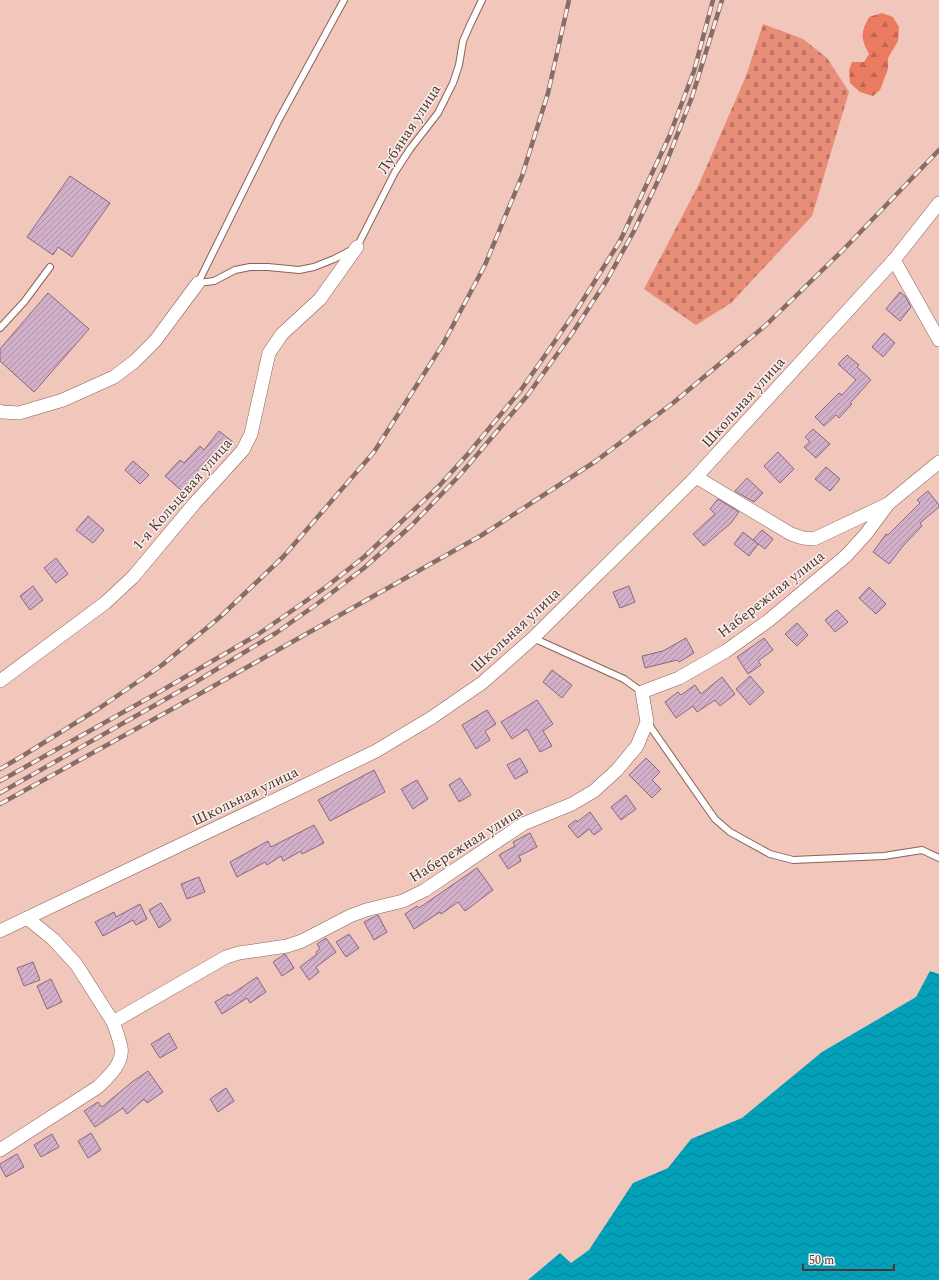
<svg xmlns="http://www.w3.org/2000/svg" width="939" height="1280" font-family="Spectral,serif">
	<defs>
		<pattern id="forest-firs" width="22" height="20" patternUnits="userSpaceOnUse"><rect width="22" height="20" fill="#ea7b60"/><path d="M5 1l3.5 6h-7zM16 11l3.5 6h-7z" fill="#c06650"/></pattern>
		<pattern id="cemetery-stones" width="16" height="16" patternUnits="userSpaceOnUse"><rect width="16" height="16" fill="#e88d77"/><path d="M2 7V4a2 2 0 0 1 4 0v3zM10 15v-3a2 2 0 0 1 4 0v3z" fill="#be7462"/></pattern>
		<pattern id="water-waves" width="16" height="10" patternUnits="userSpaceOnUse"><rect width="16" height="10" fill="#03a0ba"/><path d="M0 5q4-4 8 0t8 0" fill="none" stroke="#078398"/></pattern>
		<pattern id="building-hatch" width="6" height="6" patternUnits="userSpaceOnUse"><rect width="6" height="6" fill="#d2b0ca"/><path d="M-1 1l2-2M0 6l6-6M5 7l2-2" fill="none" stroke="#ac90a5"/></pattern>
	</defs>
	<rect width="100%" height="100%" fill="#f1c6bb"/>
	<path fill="url(#forest-firs)" d="M 882,13 L 893,17 L 899,27 L 898,41 L 888,58 L 888,69 L 880,90 L 873,96 L 860,92 L 850,83 L 849,70 L 852,62 L 864,62 L 869,54 C 861,37 860,35 869,17 Z"/>
	<path fill="url(#cemetery-stones)" d="M 763,24 L 803,39 L 827,58 L 849,92 L 812,216 L 731,303 L 696,325 L 644,289 L 699,184 L 746,76 Z"/>
	<path fill="url(#water-waves)" d="M 930,971 L 939,974 L 939,1280 L 528,1280 L 560,1253 L 571,1263 L 589,1250 L 633,1183 L 668,1168 L 691,1139 L 742,1118 L 822,1052 L 916,997 Z"/>
	<g fill="url(#building-hatch)" stroke="#87687f">
		<path d="M 70,176 L 110,203 L 72,257 L 58,247 L 53,255 L 27,237 Z"/>
		<path d="M 900,292 L 905,296 L 911,307 L 900,321 L 886,309 Z"/>
		<path d="M 48,293 L 89,329 L 34,392 L 0,361 L 0,349 Z"/>
		<path d="M 884,333 L 895,343 L 883,357 L 872,347 Z"/>
		<path d="M 847,355 L 859,365 L 857,367 L 871,380 L 850,403 L 852,404 L 839,418 L 836,415 L 824,426 L 815,417 L 839,393 L 842,395 L 856,380 L 838,364 Z"/>
		<path d="M 813,429 L 830,444 L 816,458 L 804,447 L 810,442 L 805,437 Z"/>
		<path d="M 219,431 L 233,442 L 225,453 L 219,448 L 195,474 L 197,475 L 182,491 L 165,476 L 180,460 L 184,463 L 200,446 L 204,450 Z"/>
		<path d="M 778,452 L 794,469 L 780,483 L 764,466 Z"/>
		<path d="M 133,461 L 149,475 L 140,484 L 125,470 Z"/>
		<path d="M 826,467 L 840,479 L 830,491 L 815,479 Z"/>
		<path d="M 747,478 L 763,493 L 754,502 L 735,491 Z"/>
		<path d="M 928,491 L 939,505 L 939,507 L 920,523 L 922,526 L 903,546 L 889,564 L 873,552 L 886,534 L 888,535 L 920,503 L 917,500 Z"/>
		<path d="M 718,499 L 739,512 L 731,523 L 704,546 L 693,534 L 715,514 L 710,509 Z"/>
		<path d="M 88,516 L 104,530 L 93,543 L 76,530 Z"/>
		<path d="M 762,530 L 773,539 L 765,549 L 753,540 Z"/>
		<path d="M 743,532 L 758,544 L 749,556 L 734,544 Z"/>
		<path d="M 56,558 L 68,574 L 56,583 L 44,568 Z"/>
		<path d="M 33,586 L 43,600 L 30,610 L 20,596 Z"/>
		<path d="M 629,586 L 635,602 L 620,608 L 613,592 Z"/>
		<path d="M 869,587 L 886,604 L 876,614 L 859,598 Z"/>
		<path d="M 837,610 L 848,622 L 835,632 L 825,620 Z"/>
		<path d="M 797,623 L 808,635 L 797,646 L 785,634 Z"/>
		<path d="M 686,638 L 694,653 L 679,662 L 677,660 L 645,668 L 642,656 L 663,651 Z"/>
		<path d="M 764,638 L 773,650 L 758,661 L 761,665 L 748,674 L 737,657 Z"/>
		<path d="M 552,670 L 572,685 L 562,698 L 543,682 Z"/>
		<path d="M 750,676 L 764,692 L 750,705 L 736,689 Z"/>
		<path d="M 722,677 L 735,694 L 720,706 L 715,700 L 697,712 L 693,706 L 676,718 L 665,702 L 678,692 L 681,695 L 695,685 L 701,694 Z"/>
		<path d="M 537,700 L 553,724 L 543,731 L 552,746 L 540,752 L 527,729 L 512,739 L 501,722 Z"/>
		<path d="M 487,710 L 496,724 L 485,731 L 490,740 L 476,749 L 462,725 Z"/>
		<path d="M 520,758 L 528,772 L 515,779 L 507,765 Z"/>
		<path d="M 646,758 L 660,772 L 652,780 L 661,789 L 652,798 L 629,775 Z"/>
		<path d="M 374,770 L 385,792 L 330,821 L 318,800 Z"/>
		<path d="M 460,778 L 471,795 L 459,802 L 449,785 Z"/>
		<path d="M 417,780 L 428,799 L 413,809 L 401,789 Z"/>
		<path d="M 626,795 L 636,809 L 621,820 L 611,807 Z"/>
		<path d="M 590,812 L 602,829 L 594,835 L 589,829 L 578,838 L 568,826 L 576,820 L 577,822 Z"/>
		<path d="M 314,825 L 324,843 L 302,854 L 301,851 L 283,861 L 281,856 L 267,865 L 265,862 L 237,877 L 230,862 L 268,841 L 271,847 Z"/>
		<path d="M 530,833 L 537,847 L 519,856 L 521,861 L 508,869 L 499,855 L 515,846 L 513,842 Z"/>
		<path d="M 477,868 L 493,890 L 465,911 L 458,902 L 441,914 L 440,912 L 414,929 L 405,914 L 417,906 L 419,908 Z"/>
		<path d="M 199,877 L 205,892 L 187,899 L 181,884 Z"/>
		<path d="M 161,903 L 171,920 L 159,928 L 149,910 Z"/>
		<path d="M 140,904 L 147,919 L 136,925 L 133,920 L 103,936 L 95,922 L 114,912 L 116,917 Z"/>
		<path d="M 378,915 L 387,932 L 374,940 L 364,922 Z"/>
		<path d="M 349,934 L 359,948 L 346,957 L 336,942 Z"/>
		<path d="M 326,938 L 336,952 L 316,967 L 319,972 L 309,980 L 300,967 L 317,954 L 316,952 L 320,949 L 317,944 Z"/>
		<path d="M 285,954 L 294,968 L 282,976 L 273,962 Z"/>
		<path d="M 33,962 L 40,980 L 24,986 L 17,968 Z"/>
		<path d="M 257,977 L 266,992 L 250,1003 L 247,998 L 222,1014 L 215,1002 L 228,994 L 229,996 Z"/>
		<path d="M 51,979 L 62,1002 L 47,1009 L 37,986 Z"/>
		<path d="M 169,1033 L 177,1048 L 160,1058 L 151,1044 Z"/>
		<path d="M 148,1071 L 163,1092 L 147,1103 L 144,1099 L 127,1114 L 123,1108 L 95,1127 L 84,1111 L 98,1102 L 102,1107 L 132,1082 Z"/>
		<path d="M 226,1088 L 234,1101 L 218,1112 L 210,1099 Z"/>
		<path d="M 91,1133 L 101,1150 L 88,1158 L 78,1141 Z"/>
		<path d="M 52,1134 L 59,1147 L 41,1157 L 34,1145 Z"/>
		<path d="M 17,1154 L 24,1167 L 6,1177 L 0,1166 L 0,1164 Z"/>
	</g>
	<g fill="none" stroke-linecap="round" stroke-linejoin="round">
		<g stroke="#896359" stroke-width="8">
			<g id="service">
				<path d="M 198,283 L 214,281 L 235,270 L 250,267 L 268,267 L 299,270 L 314,267 L 334,259 L 357,247 L 395,172 L 410,149 L 438,113 L 453,83 L 459,65 L 463,41 L 470,25 L 482,0"/>
				<path d="M 198,283 L 278,121 L 344,0"/>
				<path d="M 0,328 L 24,302 L 50,267"/>
				<path d="M 533,638 L 624,679 L 642,692"/>
				<path d="M 647,722 L 715,819 L 730,832 L 770,854 L 793,860 L 884,856 L 922,850 L 939,858"/>
			</g>
		</g>
		<g stroke="#896359" stroke-width="14">
			<g id="minor">
				<path d="M 894,260 L 939,340"/>
				<path d="M 0,411 L 2,412 L 19,413 L 63,400 L 114,377 L 135,361 L 155,341 L 198,283"/>
				<path d="M 696,477 L 791,534 L 803,538 L 814,539 L 888,504 L 939,462"/>
				<path d="M 0,681 L 105,603 L 133,577 L 194,504 L 243,450 L 251,434 L 269,353 L 282,334 L 320,299 L 357,247"/>
				<path d="M 27,918 L 53,939 L 76,964 L 113,1022 L 226,957 L 239,953 L 287,946 L 302,941 L 350,916 L 366,910 L 403,901 L 425,890 L 523,824 L 572,804 L 594,791 L 617,770 L 637,746 L 647,722 L 642,692 L 679,678 L 726,651 L 768,621 L 846,556 L 866,534 L 888,504"/>
				<path d="M 0,931 L 283,796 L 376,751 L 431,718 L 482,683 L 533,638 L 696,477 L 894,260 L 939,203"/>
				<path d="M 0,1150 L 98,1087 C 108,1077 124,1063 121,1047 C 119,1038 116,1030 113,1022"/>
			</g>
		</g>
		<use href="#service" stroke="#fff" stroke-width="6"/>
		<use href="#minor" stroke="#fff" stroke-width="13"/>
		<g stroke="#886d66" stroke-width="4.5">
			<g id="rail">
				<path d="M 0,769 L 24,755 L 101,707 L 162,665 L 220,617 L 283,557 L 374,452 L 443,344 L 485,265 L 522,176 L 548,93 L 569,0"/>
				<path d="M 0,781 L 154,695 L 257,635 L 326,587 L 364,557 L 400,523 L 439,486 L 467,455 L 521,390 L 578,308 L 620,241 L 669,137 L 694,71 L 713,0"/>
				<path d="M 0,793 L 194,683 L 276,633 L 317,604 L 364,568 L 411,526 L 459,476 L 527,396 L 571,335 L 607,280 L 634,231 L 665,166 L 692,97 L 722,0"/>
				<path d="M 0,804 L 203,692 L 482,535 L 596,461 L 673,403 L 766,325 L 844,249 L 939,150"/>
			</g>
		</g>
		<use href="#rail" stroke="#fcefeb" stroke-width="3" stroke-dasharray="9" stroke-linecap="butt"/>
	</g>
	<g text-anchor="middle" stroke-width="3" stroke-linejoin="round" paint-order="stroke">
		<g font-size="15" fill="#4a3834" stroke="#fcefeb">
			<text transform="translate(409 129) rotate(-57)" y="5">Лубяная улица</text>
			<text transform="translate(743 402) rotate(-48)" y="5">Школьная улица</text>
			<text transform="translate(182 494) rotate(-49)" y="5">1-я Кольцевая улица</text>
			<text transform="translate(771 594) rotate(-38)" y="5">Набережная улица</text>
			<text transform="translate(515 630) rotate(-43)" y="5">Школьная улица</text>
			<text transform="translate(245 796) rotate(-26)" y="5">Школьная улица</text>
			<text transform="translate(466 844) rotate(-32)" y="5">Набережная улица</text>
		</g>
	</g>
	<path d="M803 1264v6h91v-6" fill="none" stroke="#4a3834" stroke-width="2"/>
	<text x="809" y="1264" font-size="12" fill="#4a3834" stroke="#fcefeb" stroke-width="3" paint-order="stroke">50 m</text>
</svg>
